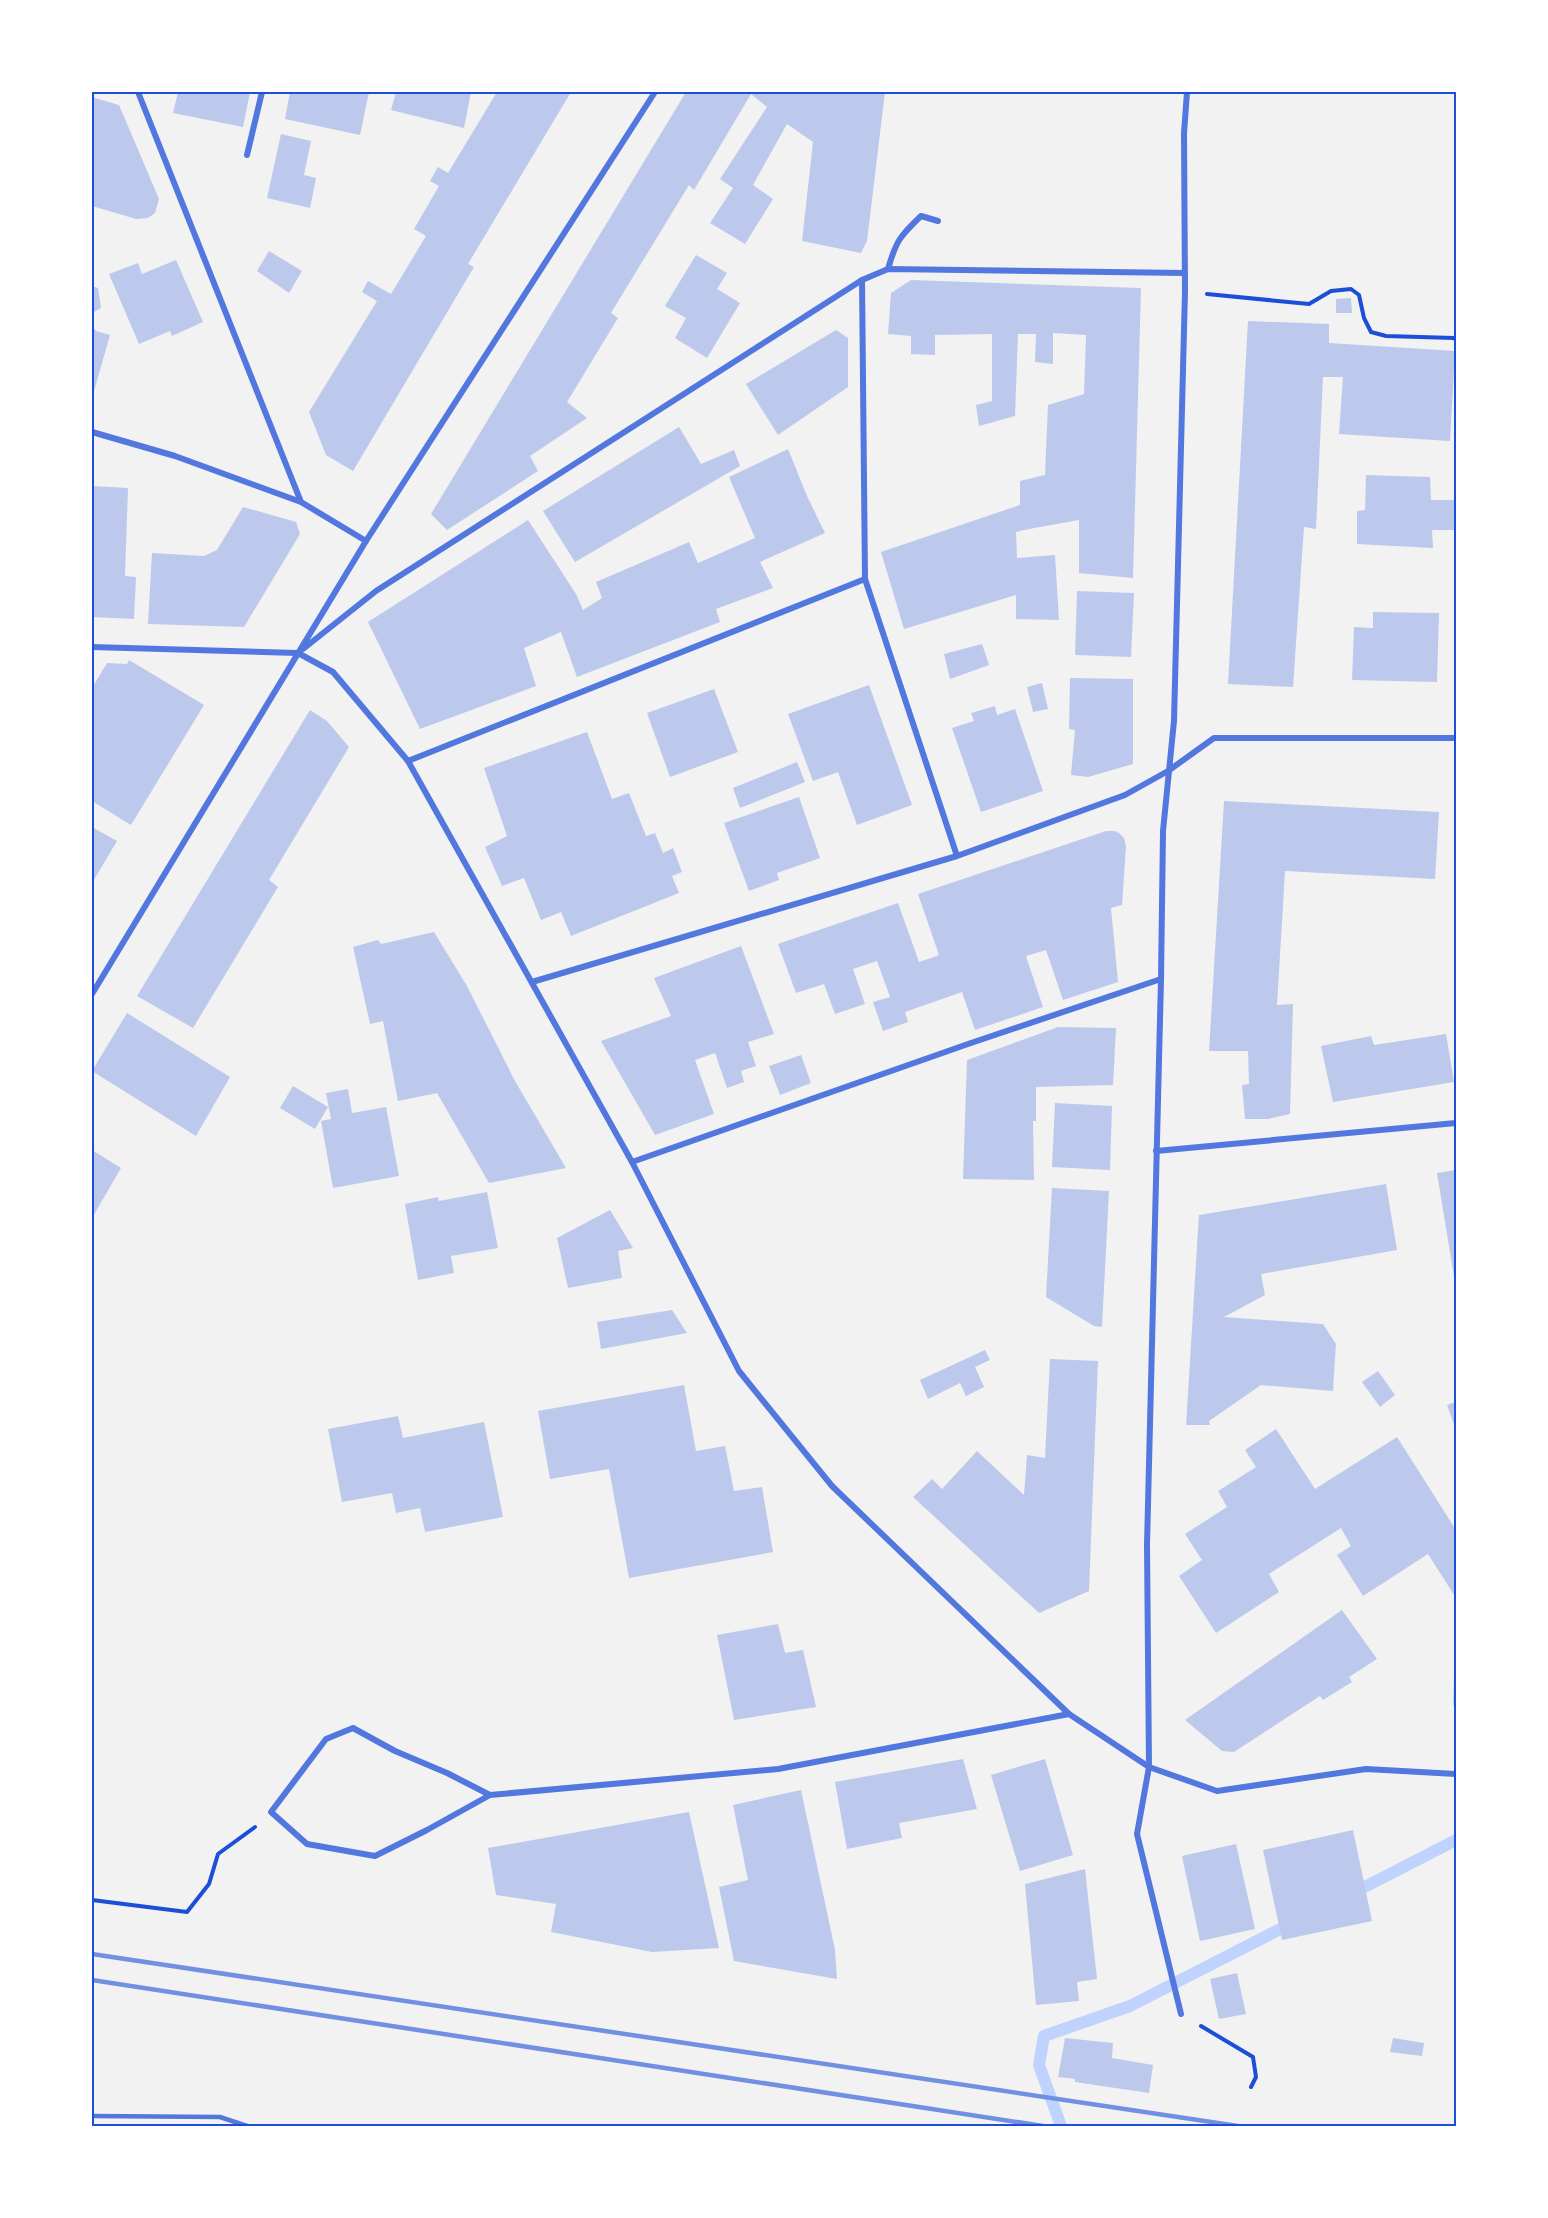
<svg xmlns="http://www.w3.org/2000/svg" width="1548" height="2218" font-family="Ubuntu,sans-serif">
	<rect width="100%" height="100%" fill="#f2f2f2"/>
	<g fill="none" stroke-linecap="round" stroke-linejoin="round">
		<g stroke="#bfd3fe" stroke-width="12">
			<path d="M 1351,1894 L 1456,1840"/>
			<path d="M 1061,2126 L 1039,2065 L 1044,2036 L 1130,2006 L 1292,1923"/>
		</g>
	</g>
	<g fill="#bdc9ec">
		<path d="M 178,92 L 250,92 L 243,127 L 173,113 Z"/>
		<path d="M 290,92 L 369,92 L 360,135 L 285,119 Z"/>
		<path d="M 396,92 L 471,92 L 464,128 L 391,110 Z"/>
		<path d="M 497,92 L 571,92 L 468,264 L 474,267 L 353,471 L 326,455 L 309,412 L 377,301 L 362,292 L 368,281 L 391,294 L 426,236 L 414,229 L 439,186 L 430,181 L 438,167 L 448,173 Z"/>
		<path d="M 686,92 L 885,92 L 867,241 L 861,253 L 802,241 L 813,142 L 787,124 L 753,185 L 773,199 L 745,244 L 710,223 L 733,188 L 720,179 L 767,107 L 751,94 L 694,190 L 689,185 L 611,313 L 618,318 L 567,402 L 587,418 L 530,456 L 538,471 L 447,530 L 431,514 Z"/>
		<path d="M 92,97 L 119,105 L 159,199 L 155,213 L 148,218 L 136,219 L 92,206 Z"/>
		<path d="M 281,134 L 311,141 L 304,175 L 316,178 L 310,208 L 267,198 Z"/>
		<path d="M 269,251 L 302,271 L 289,293 L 257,271 Z"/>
		<path d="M 696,255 L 727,273 L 717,289 L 740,303 L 707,358 L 675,338 L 686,318 L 665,306 Z"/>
		<path d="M 176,260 L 203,322 L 172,336 L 170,331 L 139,344 L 109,274 L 138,263 L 142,274 Z"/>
		<path d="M 911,280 L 1141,288 L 1133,578 L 1079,573 L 1079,520 L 1029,529 L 1016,532 L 1017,558 L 1055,555 L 1059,620 L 1016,619 L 1016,595 L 904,629 L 881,552 L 1020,505 L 1020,481 L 1045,475 L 1048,405 L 1084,394 L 1086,335 L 1053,333 L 1053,364 L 1035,362 L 1036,334 L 1018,334 L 1015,416 L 979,426 L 976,405 L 992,401 L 992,334 L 935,335 L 935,355 L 911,354 L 911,336 L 888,334 L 891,293 Z"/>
		<path d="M 92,286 L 98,288 L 101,308 L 92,313 Z"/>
		<path d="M 1351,298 L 1352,313 L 1336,313 L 1336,299 Z"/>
		<path d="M 1248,321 L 1329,324 L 1329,343 L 1455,351 L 1450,441 L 1339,434 L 1343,377 L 1323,377 L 1316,529 L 1304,527 L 1293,687 L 1228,684 Z"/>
		<path d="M 92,325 L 96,331 L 110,335 L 92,398 Z"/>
		<path d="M 836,330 L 848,338 L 848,387 L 778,435 L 746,384 Z"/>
		<path d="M 679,427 L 701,464 L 734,450 L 740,466 L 575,562 L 543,511 Z"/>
		<path d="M 788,449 L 807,496 L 825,533 L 760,562 L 773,588 L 716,609 L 720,622 L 577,677 L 561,632 L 524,648 L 536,686 L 420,729 L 368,622 L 528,520 L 576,594 L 583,610 L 602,598 L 596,582 L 689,542 L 698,563 L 755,538 L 729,477 Z"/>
		<path d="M 1366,475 L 1430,477 L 1431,500 L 1455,500 L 1456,530 L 1432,530 L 1433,548 L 1357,544 L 1357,511 L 1365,510 Z"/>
		<path d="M 92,486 L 128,488 L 125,576 L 136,577 L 134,619 L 92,617 Z"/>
		<path d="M 243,507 L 296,522 L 300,534 L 244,627 L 148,624 L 152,553 L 204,556 L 217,550 Z"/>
		<path d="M 1077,591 L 1134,593 L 1131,657 L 1075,655 Z"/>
		<path d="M 1373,612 L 1439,613 L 1437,682 L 1352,680 L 1354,627 L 1373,628 Z"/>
		<path d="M 982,644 L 989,665 L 950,679 L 944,654 Z"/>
		<path d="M 129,660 L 204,705 L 131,825 L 92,801 L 92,688 L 107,663 L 127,664 Z"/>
		<path d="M 1070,678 L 1133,679 L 1133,764 L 1088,777 L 1071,775 L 1075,730 L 1069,729 Z"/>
		<path d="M 1042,683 L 1048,709 L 1033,712 L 1027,687 Z"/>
		<path d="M 869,685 L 912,805 L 857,825 L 838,772 L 813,781 L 788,714 Z"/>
		<path d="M 714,689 L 738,752 L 670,777 L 647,713 Z"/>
		<path d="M 995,706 L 997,715 L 1015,709 L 1043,791 L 981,812 L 952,728 L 974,721 L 971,713 Z"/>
		<path d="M 310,710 L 327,721 L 349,747 L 269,880 L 278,887 L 193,1028 L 137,996 Z"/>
		<path d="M 587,732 L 612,799 L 629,793 L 646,836 L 655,833 L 663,853 L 673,848 L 682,872 L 672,876 L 679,893 L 571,936 L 561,912 L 541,920 L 524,878 L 502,886 L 485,847 L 507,836 L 484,768 Z"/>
		<path d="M 797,762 L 805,782 L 740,808 L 733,788 Z"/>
		<path d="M 799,797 L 820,858 L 777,873 L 779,880 L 749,891 L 724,823 Z"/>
		<path d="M 1224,801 L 1439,812 L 1435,879 L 1285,871 L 1277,1005 L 1293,1004 L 1290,1114 L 1268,1119 L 1245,1119 L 1242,1085 L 1249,1084 L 1248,1051 L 1209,1051 Z"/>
		<path d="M 92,827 L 117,841 L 92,883 Z"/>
		<path d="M 1106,831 L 1115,831 L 1119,833 L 1124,838 L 1126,846 L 1122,905 L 1111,908 L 1118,982 L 1063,1000 L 1046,950 L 1026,956 L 1043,1007 L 975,1030 L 962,992 L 905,1012 L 908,1022 L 883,1031 L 873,1002 L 890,997 L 877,961 L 853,969 L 865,1004 L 835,1014 L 824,984 L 796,993 L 778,944 L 898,903 L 919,962 L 934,957 L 939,955 L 918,894 Z"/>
		<path d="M 434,932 L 467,986 L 515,1081 L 566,1168 L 489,1183 L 437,1093 L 398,1101 L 383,1021 L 370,1024 L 353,947 L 378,940 L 381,944 Z"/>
		<path d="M 741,946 L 774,1034 L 748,1042 L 756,1066 L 741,1071 L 744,1082 L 727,1088 L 715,1053 L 695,1060 L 714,1114 L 655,1135 L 601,1041 L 671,1016 L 654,978 Z"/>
		<path d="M 127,1013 L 230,1077 L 196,1136 L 92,1071 Z"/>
		<path d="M 1058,1027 L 1116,1028 L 1113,1085 L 1036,1087 L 1036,1121 L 1033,1121 L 1034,1180 L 963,1179 L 967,1060 Z"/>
		<path d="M 1446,1034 L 1454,1082 L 1333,1102 L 1321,1046 L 1371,1036 L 1374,1045 Z"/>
		<path d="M 801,1055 L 811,1083 L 780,1095 L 769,1066 Z"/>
		<path d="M 293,1086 L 328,1107 L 315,1129 L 280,1108 Z"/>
		<path d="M 348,1089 L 352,1113 L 386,1107 L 399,1176 L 333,1188 L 321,1121 L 331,1119 L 326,1093 Z"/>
		<path d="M 1055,1103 L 1112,1106 L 1110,1170 L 1052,1167 Z"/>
		<path d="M 92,1150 L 121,1168 L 92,1218 Z"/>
		<path d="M 1456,1170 L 1456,1282 L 1455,1283 L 1437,1173 Z"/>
		<path d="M 1386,1184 L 1397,1250 L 1261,1274 L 1265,1295 L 1224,1317 L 1323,1324 L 1336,1344 L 1333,1391 L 1261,1385 L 1209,1421 L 1210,1425 L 1186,1425 L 1199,1215 Z"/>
		<path d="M 1052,1188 L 1109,1191 L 1102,1327 L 1094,1326 L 1046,1297 Z"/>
		<path d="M 487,1192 L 498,1248 L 451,1256 L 454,1273 L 418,1280 L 405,1204 L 438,1197 L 439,1201 Z"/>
		<path d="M 610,1210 L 633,1248 L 618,1251 L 622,1278 L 568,1288 L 557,1238 Z"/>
		<path d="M 672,1310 L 687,1333 L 601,1349 L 597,1322 Z"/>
		<path d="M 985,1350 L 990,1360 L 975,1367 L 984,1387 L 966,1396 L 960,1383 L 928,1399 L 920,1380 Z"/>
		<path d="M 1050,1359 L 1098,1361 L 1089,1591 L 1039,1613 L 913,1497 L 932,1479 L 942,1489 L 977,1451 L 1024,1495 L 1027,1455 L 1045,1458 Z"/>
		<path d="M 1378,1371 L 1395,1395 L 1380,1407 L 1362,1382 Z"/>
		<path d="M 684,1385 L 696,1451 L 725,1446 L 734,1491 L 762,1487 L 773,1552 L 629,1578 L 609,1469 L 550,1479 L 538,1411 Z"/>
		<path d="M 1456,1402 L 1456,1430 L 1447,1405 Z"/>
		<path d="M 398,1416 L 403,1438 L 484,1422 L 503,1517 L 425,1532 L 420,1508 L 396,1513 L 392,1493 L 342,1502 L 328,1429 Z"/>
		<path d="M 1276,1429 L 1315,1489 L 1397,1437 L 1456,1530 L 1456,1598 L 1428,1554 L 1363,1596 L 1337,1555 L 1351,1546 L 1341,1528 L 1269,1574 L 1279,1592 L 1216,1633 L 1179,1576 L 1202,1560 L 1185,1534 L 1227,1507 L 1218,1491 L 1256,1467 L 1245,1450 Z"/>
		<path d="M 1342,1610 L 1377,1659 L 1349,1677 L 1352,1682 L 1323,1700 L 1320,1696 L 1234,1752 L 1222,1751 L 1185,1720 Z"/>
		<path d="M 778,1624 L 785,1653 L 803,1650 L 816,1707 L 734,1720 L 717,1635 Z"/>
		<path d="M 1455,1648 L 1456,1648 L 1456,1705 L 1453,1705 Z"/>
		<path d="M 963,1759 L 977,1809 L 899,1823 L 902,1838 L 847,1849 L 835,1782 Z"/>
		<path d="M 1045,1759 L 1073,1855 L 1020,1871 L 991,1775 Z"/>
		<path d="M 801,1790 L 835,1950 L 837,1979 L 734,1961 L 719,1887 L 748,1880 L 733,1805 Z"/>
		<path d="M 689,1812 L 719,1948 L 652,1952 L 551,1932 L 556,1904 L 496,1895 L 488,1848 Z"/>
		<path d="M 1353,1830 L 1372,1921 L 1282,1940 L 1263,1850 Z"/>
		<path d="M 1236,1844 L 1255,1929 L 1200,1941 L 1182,1856 Z"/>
		<path d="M 1085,1869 L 1097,1979 L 1077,1982 L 1079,2001 L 1036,2005 L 1025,1884 Z"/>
		<path d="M 1237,1973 L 1246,2014 L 1219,2019 L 1210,1979 Z"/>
		<path d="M 1065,2038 L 1113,2043 L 1112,2058 L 1153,2065 L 1149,2093 L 1075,2082 L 1075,2079 L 1058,2077 Z"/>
		<path d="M 1393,2038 L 1424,2043 L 1422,2056 L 1390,2052 Z"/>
	</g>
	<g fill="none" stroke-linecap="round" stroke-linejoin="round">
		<g stroke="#1d4ed8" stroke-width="4">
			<path d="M 1207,294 L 1309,304 L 1331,291 L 1351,289 L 1359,295 L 1364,318 L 1371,332 L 1386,336 L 1454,338 L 1456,340"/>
			<path d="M 92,1900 L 187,1912 L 209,1884 L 218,1854 L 255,1827"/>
			<path d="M 1201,2026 L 1253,2057 L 1256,2077 L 1251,2087"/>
		</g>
		<path stroke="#5277de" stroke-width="4.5" d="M 92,2116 L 220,2117 L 247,2126"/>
		<g stroke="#5277de" stroke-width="6">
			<path d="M 138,92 L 301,502"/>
			<path d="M 247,155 L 262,92"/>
			<path d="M 888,269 C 896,241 900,236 921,216 L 938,221"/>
			<path d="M 862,280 L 865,579 L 957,856"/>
			<path d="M 92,432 L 175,456 L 301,502 L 366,541"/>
			<path d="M 92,647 L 298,653 L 333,672 L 408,761 L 632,1162 L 739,1371 L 832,1486 L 1069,1714 L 1149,1767 L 1217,1791 L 1366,1769 L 1456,1774"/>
			<path d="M 303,649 L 376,591 L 862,280 L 888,269 L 1185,273"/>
			<path d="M 408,761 L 865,579"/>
			<path d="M 532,982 L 957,856 L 1125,795 L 1168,771 L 1214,738 L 1456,738"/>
			<path d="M 92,994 L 366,541 L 655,92"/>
			<path d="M 1156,1151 L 1456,1123"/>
			<path d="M 632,1162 L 968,1044 L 1161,979"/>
			<path d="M 490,1795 L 427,1830 L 375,1856 L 307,1844 L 271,1812 L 326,1739 L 353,1728 L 395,1751 L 447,1773 L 490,1795 L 778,1769 L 1069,1714"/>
			<path d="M 1181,2014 L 1137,1834 L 1149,1767 L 1147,1545 L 1161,979 L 1163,831 L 1174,721 L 1185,291 L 1184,133 L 1187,92"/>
		</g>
		<g stroke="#7290e2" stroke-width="4.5">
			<path d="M 92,1954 L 1238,2126"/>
			<path d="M 92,1980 L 1043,2126"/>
		</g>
	</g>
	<rect width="1548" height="2218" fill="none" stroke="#ffffff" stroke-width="186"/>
	<rect x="93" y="93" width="1362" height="2032" fill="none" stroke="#1d4ed8" stroke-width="2"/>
</svg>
